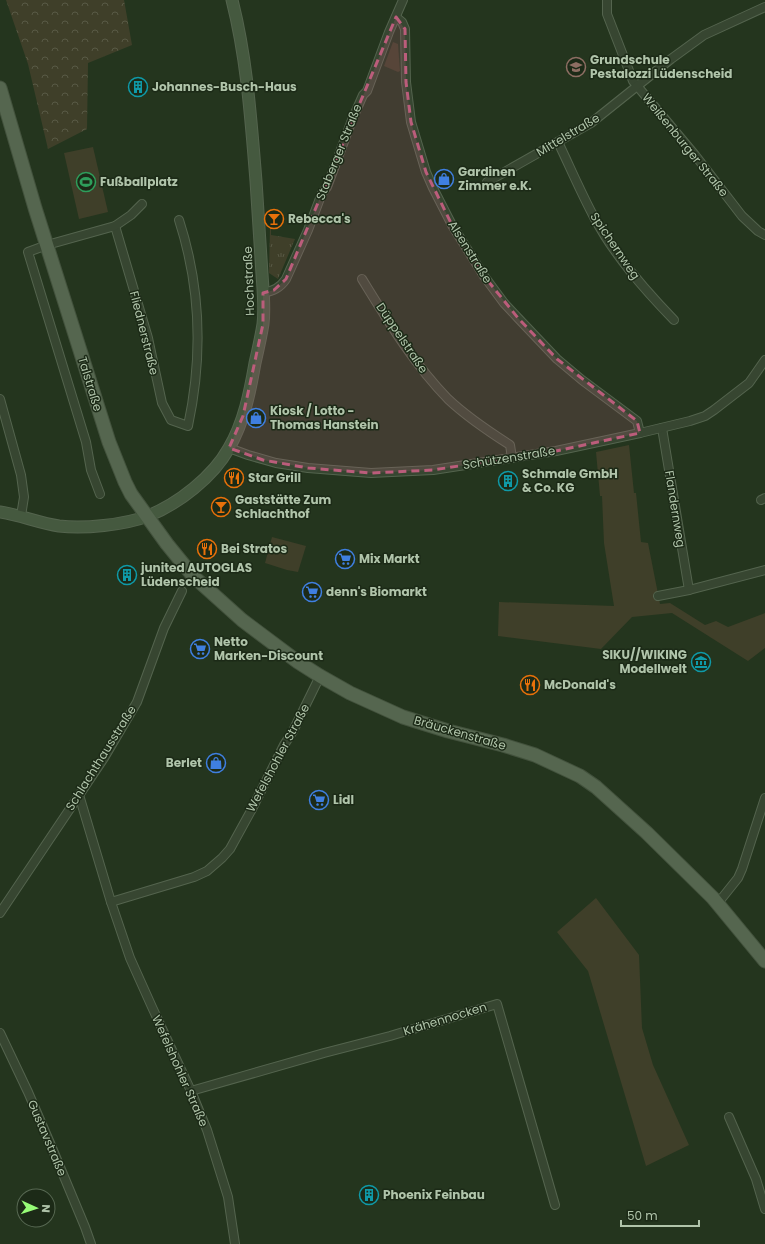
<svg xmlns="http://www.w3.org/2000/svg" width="765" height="1244" font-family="Poppins,sans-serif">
	<defs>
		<pattern id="forest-crowns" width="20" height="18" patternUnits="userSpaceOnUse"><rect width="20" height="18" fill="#3f3f29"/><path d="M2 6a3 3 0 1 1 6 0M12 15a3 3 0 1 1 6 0" fill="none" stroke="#585945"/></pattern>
		<pattern id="park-tufts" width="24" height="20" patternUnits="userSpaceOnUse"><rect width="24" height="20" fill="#3f3f29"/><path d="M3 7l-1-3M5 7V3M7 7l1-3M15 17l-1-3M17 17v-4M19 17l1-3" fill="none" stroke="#585945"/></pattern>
	</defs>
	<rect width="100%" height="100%" fill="#24351e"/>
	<g fill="#3f3f29">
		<path d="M 393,42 L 398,44 L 400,71 L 398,72 L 384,66 Z"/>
		<path d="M 93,147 L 108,212 L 79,219 L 64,153 Z"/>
		<path d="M 629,445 L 634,493 L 636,493 L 641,542 L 648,543 L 660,604 L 670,603 L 705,625 L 716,621 L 728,627 L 765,613 L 765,648 L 748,661 L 672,613 L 632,617 L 601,649 L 498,636 L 499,602 L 614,606 L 604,543 L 602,496 L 600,496 L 596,452 Z"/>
		<path d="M 272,537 L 306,546 L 298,572 L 287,570 L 265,563 Z"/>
		<path d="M 596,898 L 639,955 L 642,1028 L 653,1065 L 689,1145 L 646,1166 L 588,971 L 557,932 Z"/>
	</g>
	<path fill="url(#forest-crowns)" d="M 6,0 L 124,0 L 132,45 L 88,63 L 87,129 L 48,149 L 28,64 Z"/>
	<path fill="url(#park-tufts)" d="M 270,228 L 271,228 L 271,235 L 295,239 L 278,279 L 269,273 Z"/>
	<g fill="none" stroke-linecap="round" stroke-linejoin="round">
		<g stroke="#54644e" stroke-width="10">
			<g id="street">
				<path d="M 607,0 L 607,14 L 633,81 L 695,155 L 742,216 L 758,231 L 765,235"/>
				<path d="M 396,17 L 402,22 L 405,29 L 406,82 L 411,122 L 426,172 L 433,188 L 452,225 L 484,276 L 504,303 L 518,318 L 557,359 L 582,380 L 637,421 L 640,433"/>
				<path d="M 558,142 C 570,167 581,193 594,217 C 614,255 644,289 674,320"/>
				<path d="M 487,182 L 591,123 L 671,59 L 704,35 L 765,7"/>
				<path d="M 115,226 L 148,338 L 162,403 L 171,420 L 188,426 C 203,356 201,288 179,220"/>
				<path d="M 362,279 C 388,321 413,363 448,399 C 467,417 488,431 510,445 L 512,458"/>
				<path d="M 263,293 C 273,291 280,288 286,279 L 308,230 L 322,193 L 327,187 L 352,120 L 363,95 L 367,91 L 389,32 L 403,0"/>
				<path d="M 0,399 L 21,475 L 24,497 L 21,516"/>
				<path d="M 662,428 L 689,590"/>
				<path d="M 229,448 L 248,455 L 276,463 L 308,468 L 371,473 L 433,470 L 556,451 L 640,433 L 690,421 L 705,416 L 714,410 L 749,383 L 765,360"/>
				<path d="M 100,494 L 91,470 L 86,442 L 28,252 L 47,245 L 115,226 L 131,215 L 142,204"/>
				<path d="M 761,500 L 765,498"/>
				<path d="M 658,596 L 689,590 L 765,570"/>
				<path d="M 79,795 L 111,902"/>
				<path d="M 718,903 L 738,878 L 742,869 L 765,798"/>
				<path d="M 0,913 L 104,758 L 137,702 L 164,628 L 182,591"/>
				<path d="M 0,1033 L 28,1092 L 50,1143 L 85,1227 L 91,1244"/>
				<path d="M 191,1091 L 324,1053 L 390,1036 L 497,1004 L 555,1205"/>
				<path d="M 729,1117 L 756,1179 L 765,1209"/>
				<path d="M 235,1244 L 228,1197 L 207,1130 L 191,1091 L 152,1007 L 130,958 L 111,902 L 194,877 L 207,871 L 222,858 L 230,849 L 252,809 L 284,745 L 293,731 L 320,676"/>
			</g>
		</g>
		<g stroke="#54644e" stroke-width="13">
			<path id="secondary" d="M 0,512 C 20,515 39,523 59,526 C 84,529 124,525 148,516 C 178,504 213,477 229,448 C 244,422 250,392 255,363 C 258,350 261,337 263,324 C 265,308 263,290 262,274 C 260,243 258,212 256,181 C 251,120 247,59 232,0"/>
		</g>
		<g stroke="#43523d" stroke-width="15">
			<path id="primary" d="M 0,88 L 35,208 L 109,442 L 125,482 L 131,494 L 167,544 L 193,576 L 242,620 L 298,662 L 320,676 L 350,693 L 403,717 L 448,731 L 503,745 L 535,755 L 580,776 L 596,787 L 647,833 L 713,898 L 765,961"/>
		</g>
		<use href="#street" stroke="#374631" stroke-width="8"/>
		<use href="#secondary" stroke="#45593f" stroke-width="11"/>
		<use href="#primary" stroke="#55664f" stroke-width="13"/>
	</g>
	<path fill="#bb5d7b" fill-opacity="0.2" stroke="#bb5d7b" stroke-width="3" stroke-dasharray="8 5" stroke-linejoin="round" d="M 396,17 L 405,29 L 406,82 L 411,122 L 426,172 L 452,225 L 484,276 L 518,318 L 557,359 L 637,421 L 640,433 L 556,451 L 433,470 L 371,473 L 308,468 L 263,460 L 229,448 L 243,416 L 263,324 L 263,293 L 274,290 L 286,279 Z"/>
	<defs>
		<g id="school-ring" transform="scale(1)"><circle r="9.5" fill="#1c2a17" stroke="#8d6e63" stroke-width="1.5"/><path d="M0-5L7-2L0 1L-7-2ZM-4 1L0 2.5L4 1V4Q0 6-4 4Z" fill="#8d6e63"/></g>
		<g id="building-ring" transform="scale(1)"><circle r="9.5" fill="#1c2a17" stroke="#0f9aa8" stroke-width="1.5"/><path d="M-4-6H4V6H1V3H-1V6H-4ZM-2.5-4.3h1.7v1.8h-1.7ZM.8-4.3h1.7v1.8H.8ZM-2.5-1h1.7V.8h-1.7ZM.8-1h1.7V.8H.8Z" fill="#0f9aa8"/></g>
		<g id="shop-ring" transform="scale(1)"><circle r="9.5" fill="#1c2a17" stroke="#3f7fe0" stroke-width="1.5"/><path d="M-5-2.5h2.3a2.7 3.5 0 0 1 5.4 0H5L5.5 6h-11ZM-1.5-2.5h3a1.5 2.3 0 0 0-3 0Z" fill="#3f7fe0"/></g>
		<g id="stadium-ring" transform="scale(1)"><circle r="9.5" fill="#1c2a17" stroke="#2e9e5b" stroke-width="1.5"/><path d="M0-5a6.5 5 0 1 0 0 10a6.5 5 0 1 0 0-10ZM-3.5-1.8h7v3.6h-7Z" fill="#2e9e5b"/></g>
		<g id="bar-ring" transform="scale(1)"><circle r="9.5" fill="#1c2a17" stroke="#e8710a" stroke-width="1.5"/><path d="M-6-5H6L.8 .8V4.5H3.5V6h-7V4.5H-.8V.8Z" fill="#e8710a"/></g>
		<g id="restaurant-ring" transform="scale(1)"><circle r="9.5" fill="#1c2a17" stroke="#e8710a" stroke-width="1.5"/><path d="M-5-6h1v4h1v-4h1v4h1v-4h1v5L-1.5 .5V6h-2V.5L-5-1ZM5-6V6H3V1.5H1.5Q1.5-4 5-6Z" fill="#e8710a"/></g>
		<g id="supermarket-ring" transform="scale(1)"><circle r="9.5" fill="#1c2a17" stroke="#3f7fe0" stroke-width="1.5"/><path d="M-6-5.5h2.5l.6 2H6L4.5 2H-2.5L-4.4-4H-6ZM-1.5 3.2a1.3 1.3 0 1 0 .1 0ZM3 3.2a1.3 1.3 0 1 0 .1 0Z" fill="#3f7fe0"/></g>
		<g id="museum-ring" transform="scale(1)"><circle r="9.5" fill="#1c2a17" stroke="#0f9aa8" stroke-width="1.5"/><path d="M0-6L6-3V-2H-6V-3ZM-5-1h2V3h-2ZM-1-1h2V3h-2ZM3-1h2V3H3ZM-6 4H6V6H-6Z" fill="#0f9aa8"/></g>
	</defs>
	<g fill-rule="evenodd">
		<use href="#school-ring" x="576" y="67"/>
		<use href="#building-ring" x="138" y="87"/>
		<use href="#shop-ring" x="444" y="179"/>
		<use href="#stadium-ring" x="86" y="182"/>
		<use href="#bar-ring" x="274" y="219"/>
		<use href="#shop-ring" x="256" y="418"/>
		<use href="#restaurant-ring" x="234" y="478"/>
		<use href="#building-ring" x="508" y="481"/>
		<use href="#bar-ring" x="221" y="507"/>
		<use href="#restaurant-ring" x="207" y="549"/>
		<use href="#supermarket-ring" x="345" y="559"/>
		<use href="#building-ring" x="127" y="575"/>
		<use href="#supermarket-ring" x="312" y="592"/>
		<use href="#supermarket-ring" x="200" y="649"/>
		<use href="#museum-ring" x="701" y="662"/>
		<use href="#restaurant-ring" x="530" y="685"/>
		<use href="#shop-ring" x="216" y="763"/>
		<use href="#supermarket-ring" x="319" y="800"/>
		<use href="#building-ring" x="369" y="1195"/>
	</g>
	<g text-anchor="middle" stroke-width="3" stroke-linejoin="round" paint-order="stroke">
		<g font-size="12" font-weight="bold" fill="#b0c4aa" stroke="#1c2a17" text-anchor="start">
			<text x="590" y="64">Grundschule<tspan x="590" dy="14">Pestalozzi Lüdenscheid</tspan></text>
			<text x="152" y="91">Johannes-Busch-Haus</text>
			<text x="458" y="176">Gardinen<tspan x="458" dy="14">Zimmer e.K.</tspan></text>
			<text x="100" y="186">Fußballplatz</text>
			<text x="288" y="223">Rebecca's</text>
			<text x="270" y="415">Kiosk / Lotto -<tspan x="270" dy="14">Thomas Hanstein</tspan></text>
			<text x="522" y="478">Schmale GmbH<tspan x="522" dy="14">&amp; Co. KG</tspan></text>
			<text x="248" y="482">Star Grill</text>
			<text x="235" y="504">Gaststätte Zum<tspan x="235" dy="14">Schlachthof</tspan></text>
			<text x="221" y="553">Bei Stratos</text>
			<text x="359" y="563">Mix Markt</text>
			<text x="141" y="572">junited AUTOGLAS<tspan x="141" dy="14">Lüdenscheid</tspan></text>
			<text x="326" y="596">denn's Biomarkt</text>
			<text x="214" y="646">Netto<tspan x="214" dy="14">Marken-Discount</tspan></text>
			<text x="687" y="659" text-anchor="end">SIKU//WIKING<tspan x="687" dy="14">Modellwelt</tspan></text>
			<text x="544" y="689">McDonald's</text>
			<text x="202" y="767" text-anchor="end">Berlet</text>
			<text x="333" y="804">Lidl</text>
			<text x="383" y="1199">Phoenix Feinbau</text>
		</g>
		<g font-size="12" fill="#b0c4aa" stroke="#1c2a17">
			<text transform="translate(568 135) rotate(-31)" y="4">Mittelstraße</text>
			<text transform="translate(685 145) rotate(51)" y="4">Weißenburger Straße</text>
			<text transform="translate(339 152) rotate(-68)" y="4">Staberger Straße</text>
			<text transform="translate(615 246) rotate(56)" y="4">Spichernweg</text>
			<text transform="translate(470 252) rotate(58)" y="4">Alsenstraße</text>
			<text transform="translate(249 281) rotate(-92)" y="4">Hochstraße</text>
			<text transform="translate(144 333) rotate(76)" y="4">Fliednerstraße</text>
			<text transform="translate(402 338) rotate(56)" y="4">Düppelstraße</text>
			<text transform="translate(90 384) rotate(73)" y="4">Talstraße</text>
			<text transform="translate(509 458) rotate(-9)" y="4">Schützenstraße</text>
			<text transform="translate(675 509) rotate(81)" y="4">Flandernweg</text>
			<text transform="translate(460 733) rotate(16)" y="4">Bräuckenstraße</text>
			<text transform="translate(101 758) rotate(-58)" y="4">Schlachthausstraße</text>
			<text transform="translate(278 758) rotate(-62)" y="4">Wefelshohler Straße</text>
			<text transform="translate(445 1019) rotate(-17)" y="4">Krähennocken</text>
			<text transform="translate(180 1071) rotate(66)" y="4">Wefelshohler Straße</text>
			<text transform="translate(47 1138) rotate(67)" y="4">Gustavstraße</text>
		</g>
	</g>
	<g transform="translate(36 1208) rotate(93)"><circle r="19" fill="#1c2a17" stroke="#576852"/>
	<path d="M0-3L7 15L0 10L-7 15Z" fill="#97fc77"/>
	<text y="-6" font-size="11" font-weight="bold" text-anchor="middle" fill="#b0c4aa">N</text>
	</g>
	<path d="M621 1220v6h78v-6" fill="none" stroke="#b0c4aa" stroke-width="2"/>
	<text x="627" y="1220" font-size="12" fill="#b0c4aa" stroke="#1c2a17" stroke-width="3" paint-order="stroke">50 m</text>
</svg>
